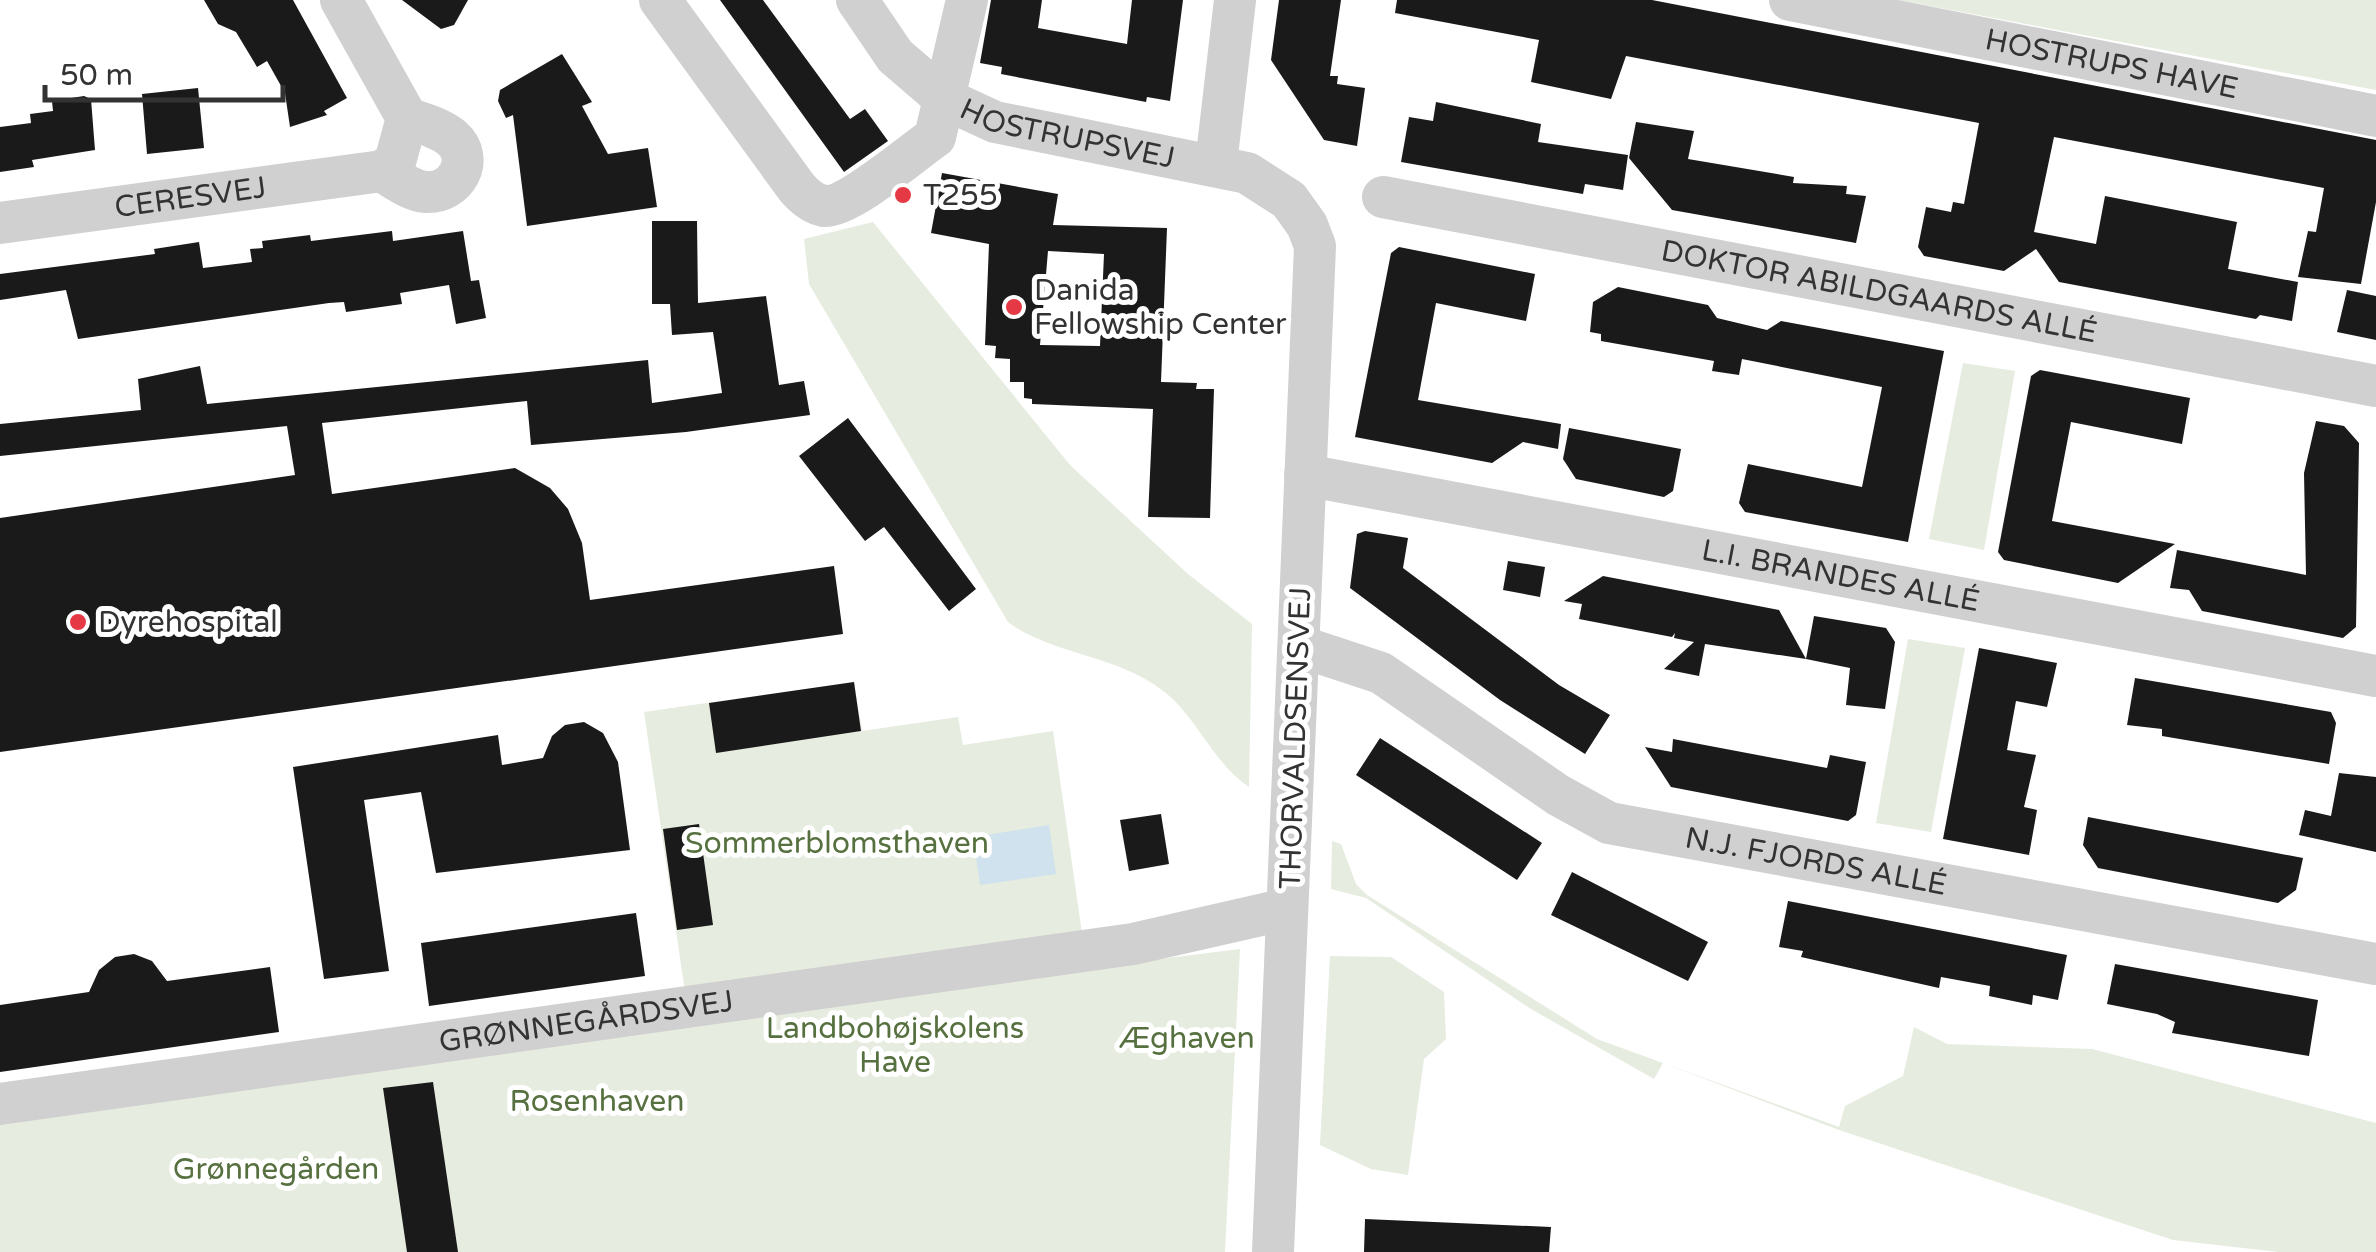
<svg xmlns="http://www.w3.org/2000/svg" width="2376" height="1252" font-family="'Varela Round',sans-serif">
	<rect width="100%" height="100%" fill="#fff"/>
	<g fill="#e6ecdf">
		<path d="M 1898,0 L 2376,0 L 2376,90 Z"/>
		<path d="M 873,222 L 1070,465 L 1188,574 L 1252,624 L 1249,787 C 1212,762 1197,716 1162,690 C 1115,654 1053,655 1008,622 L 809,284 L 804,239 Z"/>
		<path d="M 1963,363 L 2015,371 L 1984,550 L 1929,539 Z"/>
		<path d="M 1908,639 L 1965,648 L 1931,832 L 1876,823 Z"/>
		<path d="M 854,682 L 862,731 L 958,717 L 963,745 L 1053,731 L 1087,968 L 1240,949 L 1225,1252 L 0,1252 L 0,1125 L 690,1026 L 644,712 Z"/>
		<path d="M 1332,841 L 1341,844 L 1356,884 L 1367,895 L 1597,1039 L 1839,1127 L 1845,1106 L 1903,1076 L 1914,1027 L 1947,1044 L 2092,1049 L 2376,1123 L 2376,1252 L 2279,1252 L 2173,1240 L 1839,1130 L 1663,1063 L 1654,1079 L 1531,1009 L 1366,898 L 1331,889 Z"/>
		<path d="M 1330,956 L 1391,957 L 1444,992 L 1446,1039 L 1424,1059 L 1408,1175 L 1371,1169 L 1320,1145 Z"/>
	</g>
	<path fill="#cfe2ee" d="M 1049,825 L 1056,874 L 980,885 L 973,837 Z"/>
	<g fill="#1a1a1a" fill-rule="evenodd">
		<path d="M 204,0 L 293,0 L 347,98 L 324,111 L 327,115 L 290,127 L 285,93 L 267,61 L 257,67 L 236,32 L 218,24 Z"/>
		<path d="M 402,0 L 468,0 L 454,25 L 441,29 Z"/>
		<path d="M 720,0 L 763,0 L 850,119 L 865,109 L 888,141 L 844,172 Z"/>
		<path d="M 991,0 L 1042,0 L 1038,28 L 1127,44 L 1132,0 L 1183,0 L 1170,101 L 1147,97 L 1146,102 L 1001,74 L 1002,67 L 980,63 Z"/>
		<path d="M 1279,0 L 1341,0 L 1330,76 L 1338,76 L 1337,84 L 1365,88 L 1357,146 L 1324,140 L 1271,60 Z"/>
		<path d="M 1397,0 L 1652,0 L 2376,140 L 2376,202 L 2361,284 L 2298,277 L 2308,231 L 2316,232 L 2324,188 L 2054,137 L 2034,232 L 2096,244 L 2105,196 L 2237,222 L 2228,269 L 2298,282 L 2292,321 L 2260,315 L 2256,319 L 2059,282 L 2036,249 L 2004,271 L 1924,256 L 1918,247 L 1926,207 L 1951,212 L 1953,202 L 1964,204 L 1979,123 L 1626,56 L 1611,99 L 1531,82 L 1539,40 L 1395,13 Z"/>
		<path d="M 562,54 L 592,102 L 582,106 L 608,154 L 648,148 L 657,207 L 527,226 L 513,115 L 506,118 L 498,101 L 500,90 Z"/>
		<path d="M 198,88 L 204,148 L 147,154 L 142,94 Z"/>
		<path d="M 84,96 L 91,99 L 95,150 L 32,160 L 34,167 L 0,172 L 0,127 L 31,123 L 30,114 L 53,111 L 52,101 Z"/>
		<path d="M 1436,102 L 1541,124 L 1538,142 L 1628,155 L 1623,190 L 1585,184 L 1583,194 L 1401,162 L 1409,117 L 1433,121 Z"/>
		<path d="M 1636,122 L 1694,131 L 1688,159 L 1794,177 L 1793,183 L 1847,186 L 1846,194 L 1866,196 L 1856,243 L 1672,210 L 1629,158 Z"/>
		<path d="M 942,173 L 1058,194 L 1053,225 L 1167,228 L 1161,382 L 1197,383 L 1196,389 L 1214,389 L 1210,518 L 1148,517 L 1153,409 L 1032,404 L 1032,399 L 1024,398 L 1024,382 L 1010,382 L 1010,359 L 995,358 L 996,346 L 985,345 L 989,244 L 931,233 ZM 1048,251 L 1104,254 L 1100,346 L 1040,345 Z"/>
		<path d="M 652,221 L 697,221 L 698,303 L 766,296 L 779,385 L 804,381 L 810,415 L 686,432 L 531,445 L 527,401 L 322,423 L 332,494 L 515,468 L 550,488 L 568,509 L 582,543 L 590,600 L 834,566 L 843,634 L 0,752 L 0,518 L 295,475 L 287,426 L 0,456 L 0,424 L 141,410 L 138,379 L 200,366 L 207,404 L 648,360 L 652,403 L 722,393 L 713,332 L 672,335 L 670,304 L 652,304 Z"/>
		<path d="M 392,231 L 393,241 L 463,231 L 471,281 L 479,280 L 486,318 L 456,324 L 449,285 L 400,293 L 402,304 L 346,312 L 344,302 L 329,303 L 78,339 L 66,290 L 0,300 L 0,274 L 155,254 L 154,249 L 199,242 L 203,268 L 252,262 L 250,249 L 263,248 L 262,241 L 310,235 L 311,241 Z"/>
		<path d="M 1399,247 L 1535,274 L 1526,321 L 1436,303 L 1418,400 L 1561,424 L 1558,449 L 1523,442 L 1492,463 L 1355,437 L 1391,253 Z"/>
		<path d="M 1618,287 L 1708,305 L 1717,318 L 1767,330 L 1781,321 L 1944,351 L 1908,542 L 1745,512 L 1739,503 L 1748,464 L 1862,487 L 1882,387 L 1742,359 L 1739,375 L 1712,371 L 1714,361 L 1601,341 L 1601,334 L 1590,332 L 1593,302 Z"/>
		<path d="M 2347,290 L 2376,296 L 2376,340 L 2337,332 Z"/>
		<path d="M 2040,370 L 2190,398 L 2182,444 L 2071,422 L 2052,521 L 2175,544 L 2118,583 L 2004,560 L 1998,552 L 2031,376 Z"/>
		<path d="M 848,418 L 976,589 L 949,611 L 884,527 L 865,541 L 799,456 Z"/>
		<path d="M 2316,421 L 2344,426 L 2359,443 L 2356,627 L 2343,638 L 2202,611 L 2189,590 L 2170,588 L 2177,550 L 2306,575 L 2304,473 Z"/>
		<path d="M 1569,428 L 1681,449 L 1673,491 L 1664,497 L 1576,479 L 1563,459 Z"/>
		<path d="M 1365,531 L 1408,538 L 1403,568 L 1559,685 L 1610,715 L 1585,754 L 1500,700 L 1350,588 L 1357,534 Z"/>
		<path d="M 1508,561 L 1545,567 L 1540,597 L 1503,590 Z"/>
		<path d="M 1603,576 L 1779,610 L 1806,659 L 1705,644 L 1699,676 L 1664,669 L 1694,642 L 1674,638 L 1675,633 L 1672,637 L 1579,619 L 1582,604 L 1564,601 Z"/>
		<path d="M 1814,616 L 1886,628 L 1895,642 L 1885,709 L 1846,705 L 1850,668 L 1806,659 Z"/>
		<path d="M 1979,648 L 2057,663 L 2047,707 L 2016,701 L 2007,750 L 2036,755 L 2024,807 L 2037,810 L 2029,855 L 1943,839 Z"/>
		<path d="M 2135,678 L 2331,712 L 2336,723 L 2329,764 L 2162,736 L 2162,729 L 2127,725 Z"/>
		<path d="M 854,682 L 861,731 L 716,753 L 709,703 Z"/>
		<path d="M 584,722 L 603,733 L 618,762 L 630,850 L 436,873 L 421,792 L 364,800 L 389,971 L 324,979 L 293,767 L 498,735 L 502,765 L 543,758 L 552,736 L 565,725 Z"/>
		<path d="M 1380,738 L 1542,843 L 1517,880 L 1356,775 Z"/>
		<path d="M 1673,739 L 1827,768 L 1830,755 L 1866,762 L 1856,815 L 1848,821 L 1671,787 L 1645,747 L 1672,752 Z"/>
		<path d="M 2339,773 L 2376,777 L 2376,852 L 2299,835 L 2305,810 L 2331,816 Z"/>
		<path d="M 1161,814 L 1169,864 L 1129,871 L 1120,820 Z"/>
		<path d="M 2088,817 L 2303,858 L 2296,890 L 2278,903 L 2098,868 L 2083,845 Z"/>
		<path d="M 699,824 L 713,925 L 677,930 L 663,829 Z"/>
		<path d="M 1572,872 L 1708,942 L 1688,981 L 1551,915 Z"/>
		<path d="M 1788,901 L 2067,955 L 2058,1000 L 2033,995 L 2032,1005 L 1989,996 L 1990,986 L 1941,977 L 1939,988 L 1801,957 L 1803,951 L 1779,947 Z"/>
		<path d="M 636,913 L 645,976 L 429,1006 L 421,943 Z"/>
		<path d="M 134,954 L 152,961 L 167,981 L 270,967 L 279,1032 L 0,1072 L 0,1005 L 89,992 L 99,970 L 115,957 Z"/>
		<path d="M 2115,964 L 2318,1000 L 2309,1056 L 2172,1033 L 2175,1022 L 2157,1014 L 2107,1004 Z"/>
		<path d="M 433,1082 L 458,1252 L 407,1252 L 383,1088 Z"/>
		<path d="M 1365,1219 L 1551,1227 L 1549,1252 L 1364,1252 Z"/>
	</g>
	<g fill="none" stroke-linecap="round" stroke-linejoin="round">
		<g stroke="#d0d0d0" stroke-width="42">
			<path d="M 660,0 L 797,188 C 804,196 813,204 824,206 C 848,208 913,152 935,137 L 967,0"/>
			<path id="s1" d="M 857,0 L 895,56 L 945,99 L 995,122 L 1247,173 L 1289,200 L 1307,225 L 1315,246 L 1273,1252"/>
			<path id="s2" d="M 1790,0 L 2376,116"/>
			<path d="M 1216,164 L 1235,0"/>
			<path d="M 382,171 C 395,179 411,191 426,192 C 456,194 476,159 452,138 C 440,128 422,123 407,118"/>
			<path id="s3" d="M 1383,197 L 2376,386"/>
			<path id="s4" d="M 0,223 L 382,171 L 395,162 L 407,118 L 341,0"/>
			<path id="s5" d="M 1305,475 L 2376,676"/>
			<path id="s6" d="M 1299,646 L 1381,673 L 1558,795 L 1609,823 L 2376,964"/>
			<path id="s7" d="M 0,1104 L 1133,944 L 1287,909"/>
		</g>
	</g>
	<g fill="#e63946" stroke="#fff" stroke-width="4">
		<circle cx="903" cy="195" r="10"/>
		<circle cx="1014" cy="307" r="10"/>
		<circle cx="78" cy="622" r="10"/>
	</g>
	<g text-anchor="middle" stroke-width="10" stroke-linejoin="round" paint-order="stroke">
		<g font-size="30" fill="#333" stroke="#fff">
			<text dy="10" stroke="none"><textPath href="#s2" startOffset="328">HOSTRUPS HAVE</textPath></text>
			<text dy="10" stroke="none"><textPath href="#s1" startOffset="262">HOSTRUPSVEJ</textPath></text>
			<text dy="10" stroke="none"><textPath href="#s4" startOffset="192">CERESVEJ</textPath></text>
			<text dy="10" stroke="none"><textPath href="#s3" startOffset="505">DOKTOR ABILDGAARDS ALLÉ</textPath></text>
			<text dy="10" stroke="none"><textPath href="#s5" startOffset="545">L.I. BRANDES ALLÉ</textPath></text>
			<text transform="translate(1295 738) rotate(-88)" y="10">THORVALDSENSVEJ</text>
			<text dy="10" stroke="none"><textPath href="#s6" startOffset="570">N.J. FJORDS ALLÉ</textPath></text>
			<text dy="10" stroke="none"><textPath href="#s7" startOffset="592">GRØNNEGÅRDSVEJ</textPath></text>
		</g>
		<g font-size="30" fill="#333" stroke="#fff" text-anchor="start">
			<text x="923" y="205">T255</text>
			<text x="1034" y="300">Danida<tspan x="1034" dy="34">Fellowship Center</tspan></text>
			<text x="98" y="632">Dyrehospital</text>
		</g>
		<g font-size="30" fill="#56703f" stroke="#fff">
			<text x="837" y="853">Sommerblomsthaven</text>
			<text x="895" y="1038">Landbohøjskolens<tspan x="895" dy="34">Have</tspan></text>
			<text x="1187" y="1048">Æghaven</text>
			<text x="597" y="1111">Rosenhaven</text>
			<text x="276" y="1179">Grønnegården</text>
		</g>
	</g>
	<path d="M45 85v15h238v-15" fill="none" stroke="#333333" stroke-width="5"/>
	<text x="60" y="85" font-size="30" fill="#333333" stroke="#ffffff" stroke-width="8" paint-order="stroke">50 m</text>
</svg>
